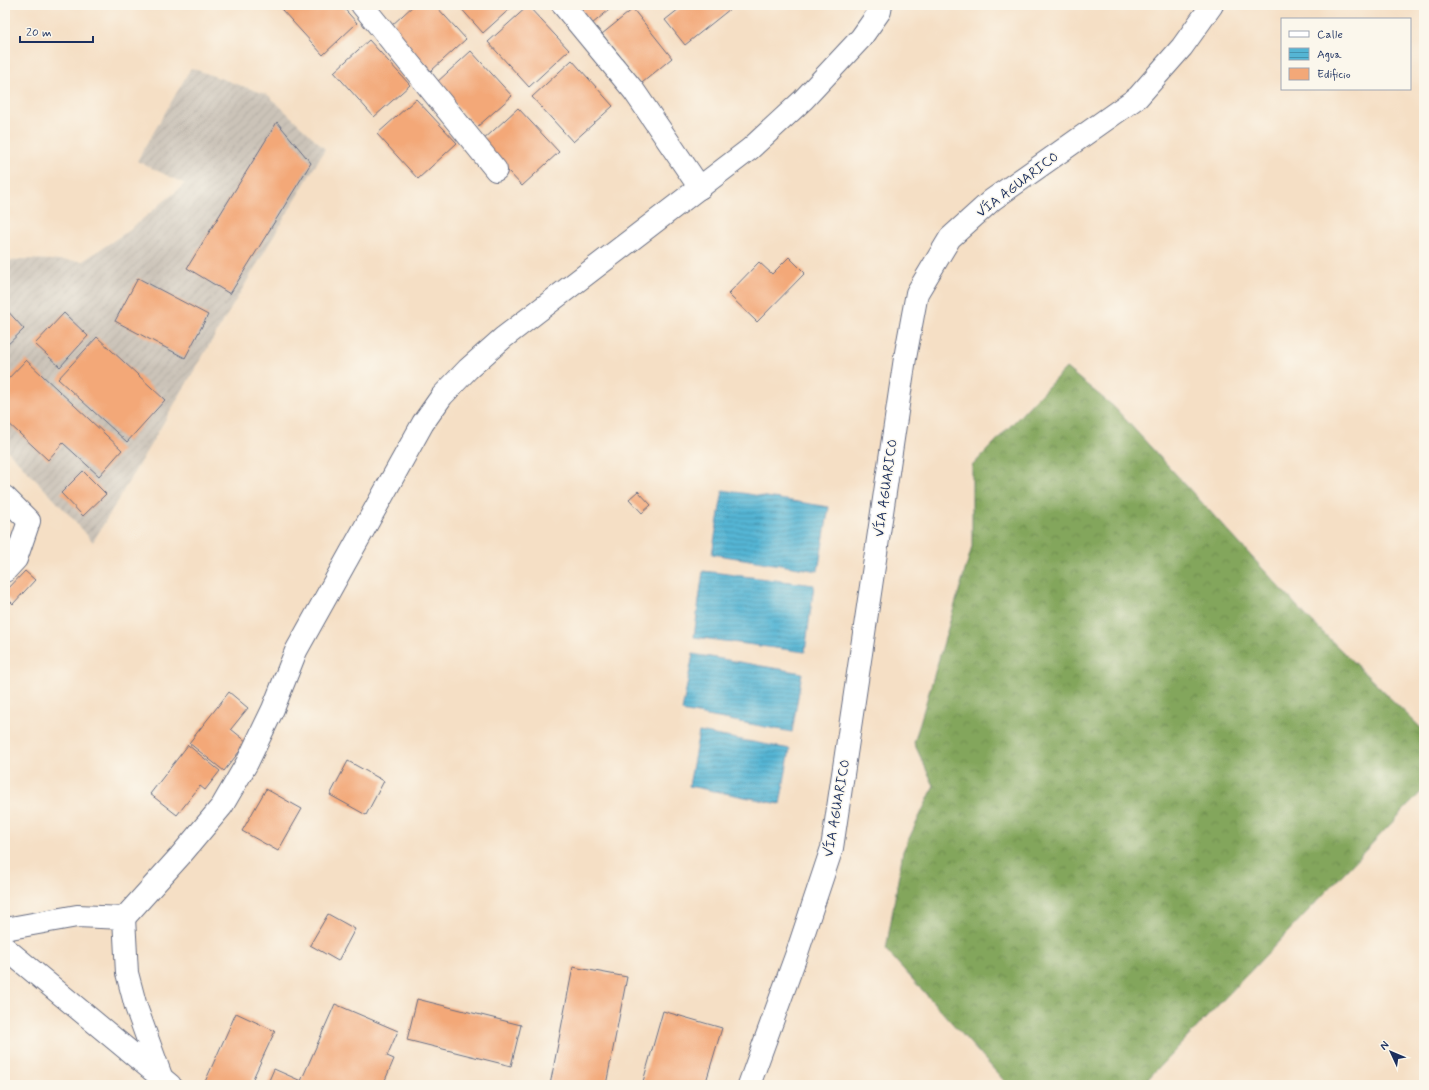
<svg xmlns="http://www.w3.org/2000/svg" width="1429" height="1090" font-family="Mynerve,sans-serif">
	<defs>
		<pattern id="industrial-furrows" width="10" height="10" patternUnits="userSpaceOnUse"><rect width="10" height="10" fill="#cbc3b8"/><path d="M-1 1l2-2M0 10L10 0M9 11l2-2" fill="none" stroke="#aea8a1"/></pattern>
		<pattern id="forest-crowns" width="20" height="18" patternUnits="userSpaceOnUse"><rect width="20" height="18" fill="#83a65c"/><path d="M2 6a3 3 0 1 1 6 0M12 15a3 3 0 1 1 6 0" fill="none" stroke="#6a884f"/></pattern>
		<pattern id="water-rules" width="6" height="5" patternUnits="userSpaceOnUse"><rect width="6" height="5" fill="#55b5d4"/><path d="M0 2.5h6" fill="none" stroke="#4694af"/></pattern>
	</defs>
	<rect width="100%" height="100%" fill="#fbf7ec"/>
	<filter id="ink" filterUnits="userSpaceOnUse"><feTurbulence type="fractalNoise" baseFrequency=".025" numOctaves="2"/><feDisplacementMap in="SourceGraphic" scale="8" xChannelSelector="R" yChannelSelector="G"/><feConvolveMatrix kernelMatrix="1 2 1 2 8 2 1 2 1" color-interpolation-filters="sRGB"/></filter>
	<filter id="wash" filterUnits="userSpaceOnUse"><feTurbulence type="fractalNoise" baseFrequency=".012" numOctaves="4" result="noise"/><feDisplacementMap in="SourceGraphic" scale="16" xChannelSelector="R" yChannelSelector="G"/><feGaussianBlur stdDeviation="0.9" result="paint"/><feColorMatrix in="noise" values="0 0 0 0 0 0 0 0 0 0 0 0 0 0 0 0 0 1.4 0 .05"/><feComposite in="paint" operator="in"/></filter>
	<g filter="url(#wash)">
		<rect width="100%" height="100%" fill="#f5dfc5"/>
		<path fill="url(#industrial-furrows)" d="M 191,68 L 268,95 L 325,149 L 93,542 L 75,521 L 5,448 L 5,262 L 22,259 L 83,261 L 128,231 L 185,184 L 137,161 Z"/>
		<path fill="url(#forest-crowns)" stroke="#4f6a5d" d="M 1066,368 L 1113,406 L 1308,618 L 1424,731 L 1424,789 L 1142,1085 L 1008,1085 L 886,950 L 903,851 L 934,786 L 914,743 L 972,547 L 972,466 Z"/>
		<g fill="url(#water-rules)" stroke="#387299">
			<path d="M 723,490 L 829,507 L 818,571 L 712,554 Z"/>
			<path d="M 703,571 L 814,585 L 805,652 L 694,637 Z"/>
			<path d="M 693,654 L 802,673 L 792,732 L 682,711 Z"/>
			<path d="M 699,732 L 790,749 L 780,804 L 689,786 Z"/>
		</g>
		<g id="blocks">
			<g fill="#f3a878">
				<path d="M 288,5 L 341,5 L 357,23 L 323,55 L 282,10 Z"/>
				<path d="M 414,5 L 435,5 L 466,39 L 431,71 L 391,26 Z"/>
				<path d="M 458,5 L 514,5 L 483,33 Z"/>
				<path d="M 577,5 L 615,5 L 592,24 Z"/>
				<path d="M 684,5 L 735,5 L 685,45 L 665,20 Z"/>
				<path d="M 528,6 L 569,50 L 529,87 L 488,42 Z"/>
				<path d="M 633,9 L 672,58 L 642,83 L 602,34 Z"/>
				<path d="M 369,40 L 410,85 L 374,117 L 334,72 Z"/>
				<path d="M 471,51 L 512,96 L 477,127 L 436,83 Z"/>
				<path d="M 572,60 L 613,106 L 573,142 L 532,97 Z"/>
				<path d="M 416,99 L 457,143 L 418,179 L 377,134 Z"/>
				<path d="M 518,108 L 559,152 L 522,186 L 481,142 Z"/>
				<path d="M 277,122 L 311,163 L 230,294 L 187,268 Z"/>
				<path d="M 789,257 L 805,273 L 757,322 L 728,294 L 759,262 L 772,274 Z"/>
				<path d="M 138,278 L 208,315 L 185,358 L 115,321 Z"/>
				<path d="M 5,308 L 24,329 L 5,347 Z"/>
				<path d="M 64,313 L 88,336 L 60,367 L 35,344 Z"/>
				<path d="M 97,337 L 165,400 L 127,442 L 58,379 Z"/>
				<path d="M 26,360 L 122,450 L 99,476 L 63,443 L 48,460 L 5,420 L 5,382 Z"/>
				<path d="M 83,471 L 106,494 L 83,516 L 61,493 Z"/>
				<path d="M 638,491 L 651,505 L 642,513 L 629,499 Z"/>
				<path d="M 25,571 L 35,580 L 13,604 L 5,596 L 5,592 Z"/>
				<path d="M 229,692 L 248,708 L 231,729 L 247,742 L 224,771 L 189,743 Z"/>
				<path d="M 188,745 L 220,771 L 205,790 L 200,786 L 177,815 L 150,794 Z"/>
				<path d="M 348,761 L 384,781 L 366,815 L 330,795 Z"/>
				<path d="M 266,789 L 302,809 L 278,851 L 242,831 Z"/>
				<path d="M 328,914 L 355,929 L 338,961 L 310,945 Z"/>
				<path d="M 573,967 L 627,977 L 606,1085 L 550,1085 Z"/>
				<path d="M 417,999 L 521,1025 L 511,1066 L 407,1040 Z"/>
				<path d="M 335,1004 L 398,1031 L 387,1056 L 394,1059 L 383,1085 L 267,1085 L 274,1069 L 301,1081 Z"/>
				<path d="M 663,1011 L 722,1028 L 705,1085 L 642,1085 Z"/>
				<path d="M 236,1013 L 275,1031 L 250,1085 L 206,1085 L 204,1084 Z"/>
			</g>
		</g>
	</g>
	<g filter="url(#ink)">
		<use href="#blocks" fill-opacity="0" stroke="#676d82" stroke-width="1"/>
		<g fill="none" stroke-linecap="round" stroke-linejoin="round">
			<g stroke="#676d82" stroke-width="24">
				<g id="minor">
					<path d="M 362,5 L 496,170"/>
					<path d="M 563,5 L 634,91 L 700,188"/>
					<path d="M 5,497 L 29,521 L 16,559 L 5,571"/>
					<path d="M 124,918 L 127,973 L 136,1007 L 162,1079"/>
					<path d="M 5,929 L 77,916 L 124,918 L 180,856 L 222,806 L 247,763 L 273,709 L 296,651 L 423,423 L 442,396 L 468,369 L 503,338 L 750,149 L 803,100 L 861,38 L 880,11 L 881,5"/>
					<path d="M 5,948 L 170,1085"/>
					<path d="M 749,1085 L 797,953 L 832,848 L 905,358 L 917,293 L 950,238 L 992,200 L 1138,97 L 1182,47 L 1212,5"/>
				</g>
			</g>
			<use href="#minor" stroke="#fff" stroke-width="22"/>
		</g>
	</g>
	<g text-anchor="middle" stroke-width="3" stroke-linejoin="round" paint-order="stroke">
		<g font-size="14" fill="#1b2f5e" stroke="#fbf7ec">
			<text transform="translate(1017 184) rotate(-37)" y="5">VÍA AGUARICO</text>
			<text transform="translate(885 488) rotate(-82)" y="5">VÍA AGUARICO</text>
			<text transform="translate(836 808) rotate(-80)" y="5">VÍA AGUARICO</text>
		</g>
	</g>
	<rect width="1429" height="1090" fill="none" stroke="#fbf7ec" stroke-width="20"/>
	<rect x="1281" y="18" width="130" height="72" fill="#fbf7ec" stroke="#a1a7b3"/>
	<rect x="1289" y="31" width="20" height="6" fill="#ffffff" stroke="#a1a7b3"/>
	<text x="1317" y="38" font-size="12" fill="#1b2f5e">Calle</text>
	<rect x="1289" y="48" width="20" height="12" fill="url(#water-rules)" stroke="#a1a7b3"/>
	<text x="1317" y="58" font-size="12" fill="#1b2f5e">Agua</text>
	<rect x="1289" y="68" width="20" height="12" fill="#f3a878" stroke="#a1a7b3"/>
	<text x="1317" y="78" font-size="12" fill="#1b2f5e">Edificio</text>
	<g transform="translate(1391 1052) rotate(314)" stroke="#fbf7ec" stroke-width="3" paint-order="stroke">
	<path d="M0-3L7 15L0 10L-7 15Z" fill="#1b2f5e"/>
	<text y="-6" font-size="11" font-weight="bold" text-anchor="middle" fill="#1b2f5e">N</text>
	</g>
	<path d="M20 36v6h73v-6" fill="none" stroke="#1b2f5e" stroke-width="2"/>
	<text x="26" y="36" font-size="12" fill="#1b2f5e" stroke="#fbf7ec" stroke-width="3" paint-order="stroke">20 m</text>
</svg>
